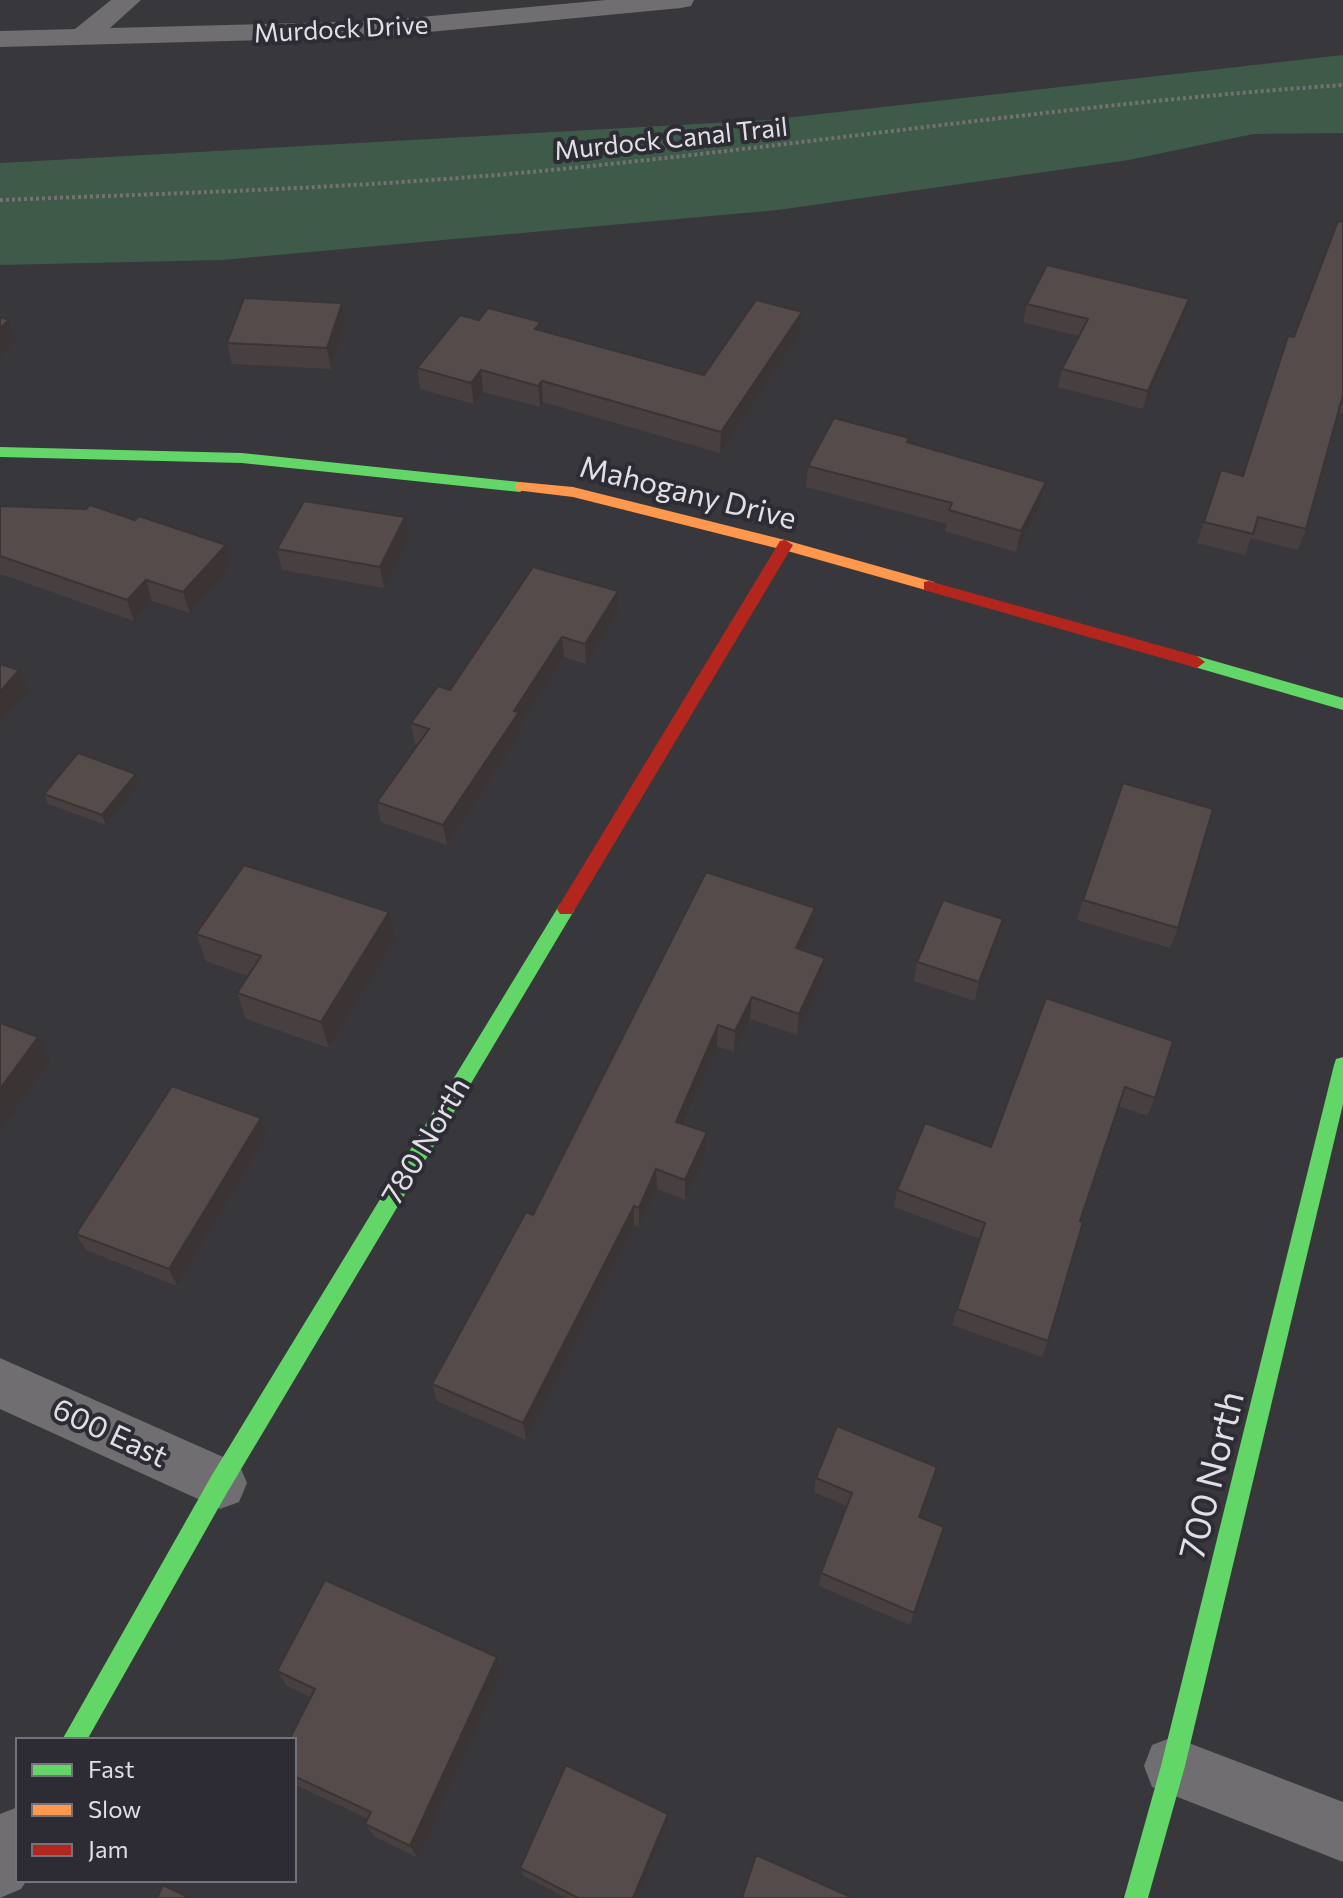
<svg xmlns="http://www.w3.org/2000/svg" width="1343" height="1898" font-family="Commissioner,sans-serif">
	<rect width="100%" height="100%" fill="#38373c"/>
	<path fill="#3e5a48" d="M 1343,55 L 1343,133 L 1253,134 L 1129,160 L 778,210 L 222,260 L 0,265 L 0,163 L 768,120 Z"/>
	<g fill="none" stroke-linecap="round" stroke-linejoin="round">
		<path stroke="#737173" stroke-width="4" stroke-dasharray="3 3" stroke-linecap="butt" d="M 0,200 C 181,193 361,188 541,171 C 809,145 1075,103 1343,85"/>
		<g fill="#706e70" fill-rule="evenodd">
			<path d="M 111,0 L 141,0 L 110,28 L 377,21 L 606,0 L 694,0 L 691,6 L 681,8 L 377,37 L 0,47 L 0,31 L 75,29 Z"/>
			<path d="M 0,1358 L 239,1464 L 247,1483 L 239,1502 L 220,1509 L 0,1409 Z"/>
			<path d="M 1173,1737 L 1343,1802 L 1343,1862 L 1152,1787 L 1144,1766 L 1152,1745 Z"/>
			<path d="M 18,1807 L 18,1880 L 27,1880 L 21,1889 L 0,1898 L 0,1814 Z"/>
		</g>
		<g fill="#63d668" fill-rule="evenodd">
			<path d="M 0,447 L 242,453 L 520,482 L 527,487 L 520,492 L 242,463 L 0,457 Z"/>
			<path d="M 1197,656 L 1343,698 L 1343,710 L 1191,666 L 1189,662 Z"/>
			<path d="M 566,902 L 572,904 L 575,909 L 572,914 L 228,1491 L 87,1740 L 62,1740 L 212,1475 L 560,904 Z"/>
			<path d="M 1343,1057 L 1343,1104 L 1185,1766 L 1148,1898 L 1124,1898 L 1161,1766 L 1334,1065 L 1336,1059 Z"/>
		</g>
		<path fill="#ff974d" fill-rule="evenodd" d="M 520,482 L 573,487 L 785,540 L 934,582 L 937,586 L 929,591 L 784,550 L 573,497 L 515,490 L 515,484 Z"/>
		<g fill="#b3261e" fill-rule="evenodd">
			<path d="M 785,540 L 793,545 L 572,914 L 560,914 L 557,909 L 560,904 L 780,541 Z"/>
			<path d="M 929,581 L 1197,656 L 1205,662 L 1197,668 L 924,590 L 924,582 Z"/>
		</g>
	</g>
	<g fill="#484040">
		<path d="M 1343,222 L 1343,413 L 1338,412 L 1306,529 L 1298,550 L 1251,538 L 1245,555 L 1197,543 L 1204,522 L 1243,476 L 1294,337 Z"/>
		<path d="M 1189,299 L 1184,318 L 1143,409 L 1058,387 L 1062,369 L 1079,336 L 1023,322 L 1027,304 Z"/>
		<path d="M 802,312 L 800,333 L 720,453 L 543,402 L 540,407 L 483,392 L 474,404 L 420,389 L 417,368 L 479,320 L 542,330 L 704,375 Z"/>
		<path d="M 345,324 L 331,369 L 232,364 L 227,343 Z"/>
		<path d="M 908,443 L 1046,482 L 1041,503 L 1016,552 L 945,531 L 947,524 L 806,487 L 808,466 Z"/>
		<path d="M 0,506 L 135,520 L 226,545 L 231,566 L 190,613 L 152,601 L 134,621 L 4,575 L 0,575 Z"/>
		<path d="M 409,538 L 384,588 L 282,570 L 277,549 Z"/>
		<path d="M 618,591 L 618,612 L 586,664 L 564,657 L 520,726 L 521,733 L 447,845 L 381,822 L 377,802 L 418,745 L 415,744 L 411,723 L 450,690 Z"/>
		<path d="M 136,774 L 140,784 L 106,825 L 48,804 L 44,794 Z"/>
		<path d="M 1083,900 L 1178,928 L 1170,948 L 1077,920 Z"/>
		<path d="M 815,908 L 813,931 L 803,951 L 822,980 L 797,1035 L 750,1019 L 734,1052 L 717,1046 L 684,1125 L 707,1132 L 706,1153 L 685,1200 L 657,1189 L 639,1227 L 634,1225 L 526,1440 L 437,1401 L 432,1384 L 533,1215 Z"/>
		<path d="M 1003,919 L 998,938 L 975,1001 L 914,981 L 917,962 Z"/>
		<path d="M 196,934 L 395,940 L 329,1048 L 246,1019 L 237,993 L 248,976 L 206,961 Z"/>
		<path d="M 1046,998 L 1155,1098 L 1147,1116 L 1119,1106 L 1080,1221 L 1048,1341 L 1042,1357 L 952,1325 L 980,1239 L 894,1207 L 897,1190 L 991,1147 Z"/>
		<path d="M 261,1118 L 267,1136 L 177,1286 L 86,1250 L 76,1234 Z"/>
		<path d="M 816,1478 L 944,1527 L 910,1625 L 819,1586 L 821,1573 L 847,1506 L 814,1492 Z"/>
		<path d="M 277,1671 L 501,1673 L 418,1858 L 374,1836 L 365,1824 L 368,1819 L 294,1784 L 294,1740 L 310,1697 L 287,1686 Z"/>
		<path d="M 668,1823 L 637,1898 L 566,1898 L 524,1876 L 520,1868 Z"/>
	</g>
	<g fill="#3b3434">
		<path d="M 1189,299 L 1184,318 L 1143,409 L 1148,391 Z"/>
		<path d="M 342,303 L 345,324 L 331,369 L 327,348 Z"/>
		<path d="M 802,312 L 800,333 L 720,453 L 721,432 Z"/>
		<path d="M 9,320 L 16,341 L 0,357 L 0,328 Z"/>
		<path d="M 481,370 L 483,392 L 474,404 L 471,383 Z"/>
		<path d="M 542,381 L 543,402 L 540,407 L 538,386 Z"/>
		<path d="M 1046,482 L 1041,503 L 1016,552 L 1021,531 Z"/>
		<path d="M 405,517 L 409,538 L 384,588 L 380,567 Z"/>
		<path d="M 226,545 L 231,566 L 190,613 L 183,592 Z"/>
		<path d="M 146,580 L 152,601 L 134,621 L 127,600 Z"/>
		<path d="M 618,591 L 618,612 L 586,664 L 585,644 Z"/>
		<path d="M 562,637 L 564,657 L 520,726 L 521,733 L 447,845 L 443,825 L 514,711 Z"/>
		<path d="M 19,670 L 28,691 L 0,724 L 0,692 Z"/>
		<path d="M 136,774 L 140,784 L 106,825 L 102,815 Z"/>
		<path d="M 815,908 L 813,931 L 794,971 L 796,948 Z"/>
		<path d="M 389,912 L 395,940 L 329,1048 L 321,1022 Z"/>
		<path d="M 1003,919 L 998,938 L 975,1001 L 979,982 Z"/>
		<path d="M 825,958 L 822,980 L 797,1035 L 799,1014 Z"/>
		<path d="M 752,997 L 750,1019 L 734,1052 L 735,1031 Z"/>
		<path d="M 718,1025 L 717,1046 L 676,1142 L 676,1122 Z"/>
		<path d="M 38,1037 L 51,1060 L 0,1130 L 0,1089 Z"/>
		<path d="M 261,1118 L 267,1136 L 177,1286 L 169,1269 Z"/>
		<path d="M 707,1132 L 706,1153 L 685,1200 L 685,1180 Z"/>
		<path d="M 656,1169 L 657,1189 L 639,1227 L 639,1208 Z"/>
		<path d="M 634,1206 L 634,1225 L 526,1440 L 523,1423 Z"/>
		<path d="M 497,1657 L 501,1673 L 418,1858 L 410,1846 Z"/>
		<path d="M 668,1814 L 668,1823 L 637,1898 L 633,1898 Z"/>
	</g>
	<g fill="#544b4a" stroke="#3b3434" stroke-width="2">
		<path d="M 1338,221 L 1343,222 L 1343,395 L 1306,529 L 1258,517 L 1253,534 L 1204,522 L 1221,470 L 1243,476 L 1288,336 L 1294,337 Z"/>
		<path d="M 1047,265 L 1189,299 L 1148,391 L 1062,369 L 1088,319 L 1027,304 Z"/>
		<path d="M 244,298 L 342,303 L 327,348 L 227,343 Z"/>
		<path d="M 756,300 L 802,312 L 721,432 L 542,381 L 538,386 L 481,370 L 471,383 L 417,368 L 460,315 L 479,320 L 488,308 L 541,322 L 535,329 L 704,375 Z"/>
		<path d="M 0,317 L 9,320 L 0,328 Z"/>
		<path d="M 834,418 L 909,438 L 907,442 L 1046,482 L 1021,531 L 949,510 L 952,503 L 808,466 Z"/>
		<path d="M 304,501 L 405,517 L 380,567 L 277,549 Z"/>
		<path d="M 90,505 L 135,520 L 139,516 L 226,545 L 183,592 L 146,580 L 127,600 L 0,556 L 0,506 L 86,509 Z"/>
		<path d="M 533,567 L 618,591 L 585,644 L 562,637 L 514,711 L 519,712 L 443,825 L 377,802 L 429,729 L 411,723 L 438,686 L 450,690 Z"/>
		<path d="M 0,664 L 19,670 L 0,692 Z"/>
		<path d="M 78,753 L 136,774 L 102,815 L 44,794 Z"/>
		<path d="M 1123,783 L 1213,809 L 1178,928 L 1083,900 Z"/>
		<path d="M 244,865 L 389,912 L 321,1022 L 237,993 L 261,956 L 196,934 Z"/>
		<path d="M 706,872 L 815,908 L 796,948 L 825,958 L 799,1014 L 752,997 L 735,1031 L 718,1025 L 676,1122 L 707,1132 L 685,1180 L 656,1169 L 639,1208 L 634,1206 L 523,1423 L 432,1384 L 526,1212 L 533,1215 Z"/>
		<path d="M 943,900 L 1003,919 L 979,982 L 917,962 Z"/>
		<path d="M 1046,998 L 1173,1041 L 1155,1098 L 1125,1087 L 1080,1221 L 1083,1222 L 1048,1341 L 957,1309 L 985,1223 L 897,1190 L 925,1123 L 991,1147 Z"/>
		<path d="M 0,1023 L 38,1037 L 0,1089 Z"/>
		<path d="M 172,1086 L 261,1118 L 169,1269 L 76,1234 Z"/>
		<path d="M 837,1426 L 937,1467 L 919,1517 L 944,1527 L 914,1613 L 821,1573 L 852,1493 L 816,1478 Z"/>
		<path d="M 325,1580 L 497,1657 L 410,1846 L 365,1824 L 371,1812 L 294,1776 L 294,1740 L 289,1740 L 315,1689 L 277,1671 Z"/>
		<path d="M 566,1765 L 668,1814 L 633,1898 L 578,1898 L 520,1868 Z"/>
		<path d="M 756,1855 L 853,1898 L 742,1898 Z"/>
		<path d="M 163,1885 L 190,1898 L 157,1898 Z"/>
	</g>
	<g text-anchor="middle" stroke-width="8" stroke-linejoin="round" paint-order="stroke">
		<g font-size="26" fill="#e0dfe4" stroke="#2d2b33">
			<text transform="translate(341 29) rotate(-3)" y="9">Murdock Drive</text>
			<text transform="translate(671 139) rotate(-6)" y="9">Murdock Canal Trail</text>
		</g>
		<g font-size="30" fill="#e0dfe4" stroke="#2d2b33">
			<text transform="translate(688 493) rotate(14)" y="10">Mahogany Drive</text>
			<text transform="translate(426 1141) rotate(-59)" y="10">780 North</text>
			<text transform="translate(110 1433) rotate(25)" y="10">600 East</text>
		</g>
		<g font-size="36" fill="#e0dfe4" stroke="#2d2b33">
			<text transform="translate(1211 1475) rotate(-76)" y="13">700 North</text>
		</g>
	</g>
	<rect x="16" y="1738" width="280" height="144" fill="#2d2b33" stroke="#75737a" stroke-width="2"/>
	<rect x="32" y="1764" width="40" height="12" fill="#63d668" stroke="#75737a" stroke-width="2"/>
	<text x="88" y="1778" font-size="24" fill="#e0dfe4">Fast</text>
	<rect x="32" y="1804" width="40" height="12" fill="#ff974d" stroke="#75737a" stroke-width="2"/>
	<text x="88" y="1818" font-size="24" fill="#e0dfe4">Slow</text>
	<rect x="32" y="1844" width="40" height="12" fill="#b3261e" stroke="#75737a" stroke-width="2"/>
	<text x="88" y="1858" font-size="24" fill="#e0dfe4">Jam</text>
</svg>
